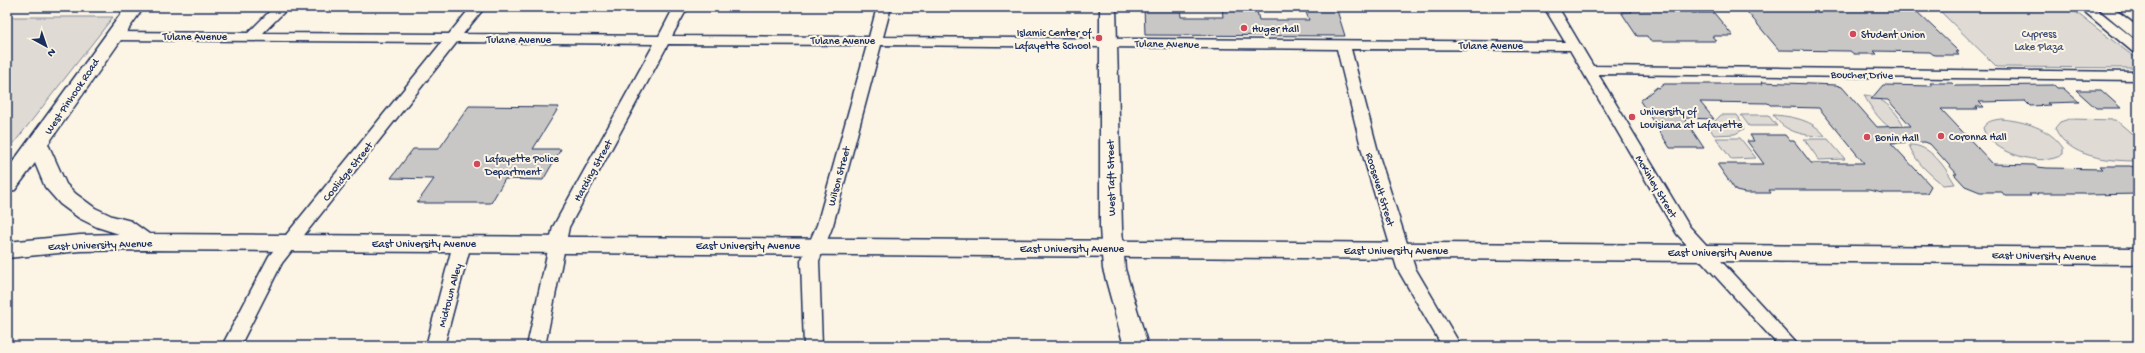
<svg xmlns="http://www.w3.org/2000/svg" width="2145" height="353" font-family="'Gochi Hand',sans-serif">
	<rect width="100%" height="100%" fill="#fcf5e5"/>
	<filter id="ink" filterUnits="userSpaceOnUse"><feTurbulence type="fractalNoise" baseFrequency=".025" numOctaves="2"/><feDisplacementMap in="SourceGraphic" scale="8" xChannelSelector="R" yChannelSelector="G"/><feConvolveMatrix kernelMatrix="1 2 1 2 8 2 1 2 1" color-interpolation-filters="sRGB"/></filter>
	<g filter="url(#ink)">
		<g fill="#dfdbd4" stroke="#7d8599">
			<path d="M 2073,10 L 2138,60 L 2138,68 L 1997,67 L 1940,11 Z"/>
			<path d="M 7,17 L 113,17 L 7,152 Z"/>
			<path d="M 1864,95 C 1883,96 1899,113 1906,131 C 1903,131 1898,132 1896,131 C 1883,126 1870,107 1864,95 Z"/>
			<path d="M 1721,115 L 1737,115 L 1742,122 L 1744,129 L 1735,134 L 1714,135 L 1709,127 Z"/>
			<path d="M 1741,115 L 1768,115 L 1777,126 L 1749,126 Z"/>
			<path d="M 1773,115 C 1791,116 1814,120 1825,136 C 1805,136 1785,133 1773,115 Z"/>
			<path d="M 2001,119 C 2024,121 2050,128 2063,148 L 2063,154 C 2043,169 1989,152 1983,128 C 1987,121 1993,120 2001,119 Z"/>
			<path d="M 2069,119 L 2116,120 L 2138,139 L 2138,161 C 2110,161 2068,158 2055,128 L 2060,122 Z"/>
			<path d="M 1716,138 L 1740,138 L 1756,158 L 1731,159 Z"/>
			<path d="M 1804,139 L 1828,139 L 1845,159 L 1819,160 Z"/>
			<path d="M 1909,145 C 1930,144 1945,167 1955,184 L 1943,185 C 1929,173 1916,163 1909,145 Z"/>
		</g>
		<g fill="#c8c7c6" stroke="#1b2f5e">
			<path d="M 1144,7 L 1180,7 L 1181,17 L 1223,17 L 1222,7 L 1256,7 L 1259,20 L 1309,20 L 1304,7 L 1336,7 L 1345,36 L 1145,35 Z"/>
			<path d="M 1743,7 L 1913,8 L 1959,52 L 1956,52 L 1959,55 L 1934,55 L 1930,52 L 1874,51 L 1877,54 L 1854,54 L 1850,51 L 1779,50 Z"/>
			<path d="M 1630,9 L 1689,9 L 1692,13 L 1714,13 L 1733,36 L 1712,36 L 1716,41 L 1650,41 L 1647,36 L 1637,36 L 1621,12 L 1632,12 Z"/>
			<path d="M 1761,82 L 1836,85 L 1842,87 L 1877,127 L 1911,126 L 1888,100 L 1871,99 L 1883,85 L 1932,86 L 1930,83 L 1952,83 L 1955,86 L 2054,85 L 2057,88 L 2063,88 L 2079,102 L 2047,103 L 2050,105 L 2030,106 L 2025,101 L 1979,102 L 1984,107 L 1976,107 L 1978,109 L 1941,109 L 1993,164 L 2034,165 L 2037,167 L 2047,168 L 2103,169 L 2100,166 L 2130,166 L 2138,168 L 2138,194 L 2087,195 L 2085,193 L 2037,193 L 2038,194 L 2029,194 L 2031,196 L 2005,196 L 2002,192 L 1980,192 L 1965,186 L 1954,174 L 1957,174 L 1930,144 L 1925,142 L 1891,143 L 1931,186 L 1927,193 L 1882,193 L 1870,190 L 1769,190 L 1771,193 L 1745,193 L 1736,191 L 1717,164 L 1764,164 L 1747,141 L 1754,141 L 1750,135 L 1785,135 L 1790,141 L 1794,141 L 1811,163 L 1864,163 L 1819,108 L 1781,107 L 1779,105 L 1770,105 L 1768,103 L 1700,102 L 1714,119 L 1684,118 L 1704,148 L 1670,148 L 1640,101 L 1657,87 L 1659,88 L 1664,84 L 1763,84 Z"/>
			<path d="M 2076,90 L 2101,90 L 2121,108 L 2096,108 Z"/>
			<path d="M 469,106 L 559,107 L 533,149 L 561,149 L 543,180 L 505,179 L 491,203 L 417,203 L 434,179 L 391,178 L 413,149 L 439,149 Z"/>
		</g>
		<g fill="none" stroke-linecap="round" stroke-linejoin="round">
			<g stroke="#1b2f5e" stroke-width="3">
				<g id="minor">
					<path d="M 274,7 L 289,7 L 263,33 L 449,34 L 471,7 L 485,7 L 463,34 L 659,36 L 674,7 L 688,7 L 672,36 L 869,37 L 877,7 L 891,7 L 883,37 L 1565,42 L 1544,7 L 1558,7 L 1593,66 L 2138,72 L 2138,80 L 1598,74 L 1689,226 L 1799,346 L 1779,346 L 1677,234 L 1570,50 L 1351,49 L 1380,159 L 1415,268 L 1461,346 L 1442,346 L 1397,268 L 1364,159 L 1337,49 L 881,45 L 833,225 L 819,261 L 822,346 L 804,346 L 801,261 L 817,225 L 867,45 L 668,44 L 569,227 L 545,346 L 527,346 L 553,227 L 654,44 L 457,42 L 282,263 L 240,346 L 222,346 L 269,256 L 442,42 L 112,40 L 105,36 L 112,32 L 248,33 Z"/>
					<path d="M 2079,7 L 2094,7 L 2138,42 L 2138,53 L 2133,52 Z"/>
					<path d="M 2097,7 L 2112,7 L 2138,27 L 2138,38 L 2133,37 Z"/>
					<path d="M 462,238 L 468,240 L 471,244 L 444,346 L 426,346 L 453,244 L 456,240 Z"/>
				</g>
			</g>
			<g stroke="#1b2f5e" stroke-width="3">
				<path id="tertiary" d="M 1100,7 L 1116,7 L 1122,228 L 1125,269 L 1148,346 L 1124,346 L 1103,269 L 1100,228 Z"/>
			</g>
			<g stroke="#1b2f5e" stroke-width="3">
				<path id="secondary" d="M 126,7 L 144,7 L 48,144 L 66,184 L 76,194 L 95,208 L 112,216 L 131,221 L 149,234 L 2138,248 L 2138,264 L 144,250 L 80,251 L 7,258 L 7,242 L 80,235 L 119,234 L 97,227 L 79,218 L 60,204 L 45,187 L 35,163 L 15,190 L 7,192 L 7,170 Z"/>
			</g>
			<use href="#minor" fill="#fcf5e5" fill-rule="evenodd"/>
			<use href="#tertiary" fill="#fcf5e5" fill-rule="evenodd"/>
			<use href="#secondary" fill="#fcf5e5" fill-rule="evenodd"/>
		</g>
	</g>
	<g fill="#d1495b" stroke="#fcf5e5" stroke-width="1.5">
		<circle cx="1244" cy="28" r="4"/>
		<circle cx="1853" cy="34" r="4"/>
		<circle cx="1099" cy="38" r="4"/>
		<circle cx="1632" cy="117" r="4"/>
		<circle cx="1941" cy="136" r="4"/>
		<circle cx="1867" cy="137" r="4"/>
		<circle cx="477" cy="164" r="4"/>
	</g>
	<g text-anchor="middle" stroke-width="4" stroke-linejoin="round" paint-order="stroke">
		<g font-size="11" fill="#1b2f5e" stroke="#fcf5e5" text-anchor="start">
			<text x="1252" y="32">Huger Hall</text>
			<text x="1091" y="36" text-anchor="end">Islamic Center of<tspan x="1091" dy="13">Lafayette School</tspan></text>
			<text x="1861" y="38">Student Union</text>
			<text x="1640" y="115">University of<tspan x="1640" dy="13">Louisiana at Lafayette</tspan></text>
			<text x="1949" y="140">Coronna Hall</text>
			<text x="1875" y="141">Bonin Hall</text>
			<text x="485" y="162">Lafayette Police<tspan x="485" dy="13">Department</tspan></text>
		</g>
		<g font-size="11" fill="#425176" stroke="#fcf5e5">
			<text x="2039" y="37">Cypress<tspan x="2039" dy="13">Lake Plaza</tspan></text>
		</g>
		<g font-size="11" fill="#1b2f5e" stroke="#fcf5e5">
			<text x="195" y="40">Tulane Avenue</text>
			<text x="519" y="43">Tulane Avenue</text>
			<text x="843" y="44">Tulane Avenue</text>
			<text transform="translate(1167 43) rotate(1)" y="4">Tulane Avenue</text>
			<text x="1491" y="49">Tulane Avenue</text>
			<text transform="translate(1862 74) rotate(1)" y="4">Boucher Drive</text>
			<text transform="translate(71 96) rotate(-56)" y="4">West Pinhook Road</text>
			<text transform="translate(592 170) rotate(-61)" y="4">Harding Street</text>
			<text transform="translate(347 171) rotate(-51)" y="4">Coolidge Street</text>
			<text transform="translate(838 176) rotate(-75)" y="4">Wilson Street</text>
			<text transform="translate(1110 178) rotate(-91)" y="4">West Taft Street</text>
			<text transform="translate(1657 186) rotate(59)" y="4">McKinley Street</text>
			<text transform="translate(1381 189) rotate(73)" y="4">Roosevelt Street</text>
			<text x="424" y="247">East University Avenue</text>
			<text transform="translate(100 244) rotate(-2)" y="4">East University Avenue</text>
			<text x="748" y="249">East University Avenue</text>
			<text x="1072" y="252">East University Avenue</text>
			<text x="1396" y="254">East University Avenue</text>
			<text x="1720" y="256">East University Avenue</text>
			<text transform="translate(2044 255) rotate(1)" y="4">East University Avenue</text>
			<text transform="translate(449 295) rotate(-75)" y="4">Midtown Alley</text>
		</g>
	</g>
	<rect width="2145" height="353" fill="none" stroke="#fcf5e5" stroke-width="24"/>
	<rect x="12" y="12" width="2121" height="329" fill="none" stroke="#1b2f5e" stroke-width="1.5" filter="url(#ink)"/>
	<g transform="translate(46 46) rotate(140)" stroke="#fcf5e5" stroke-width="3" paint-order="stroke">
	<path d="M0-3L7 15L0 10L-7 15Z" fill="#1b2f5e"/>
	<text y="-6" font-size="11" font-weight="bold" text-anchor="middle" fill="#1b2f5e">N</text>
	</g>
</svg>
